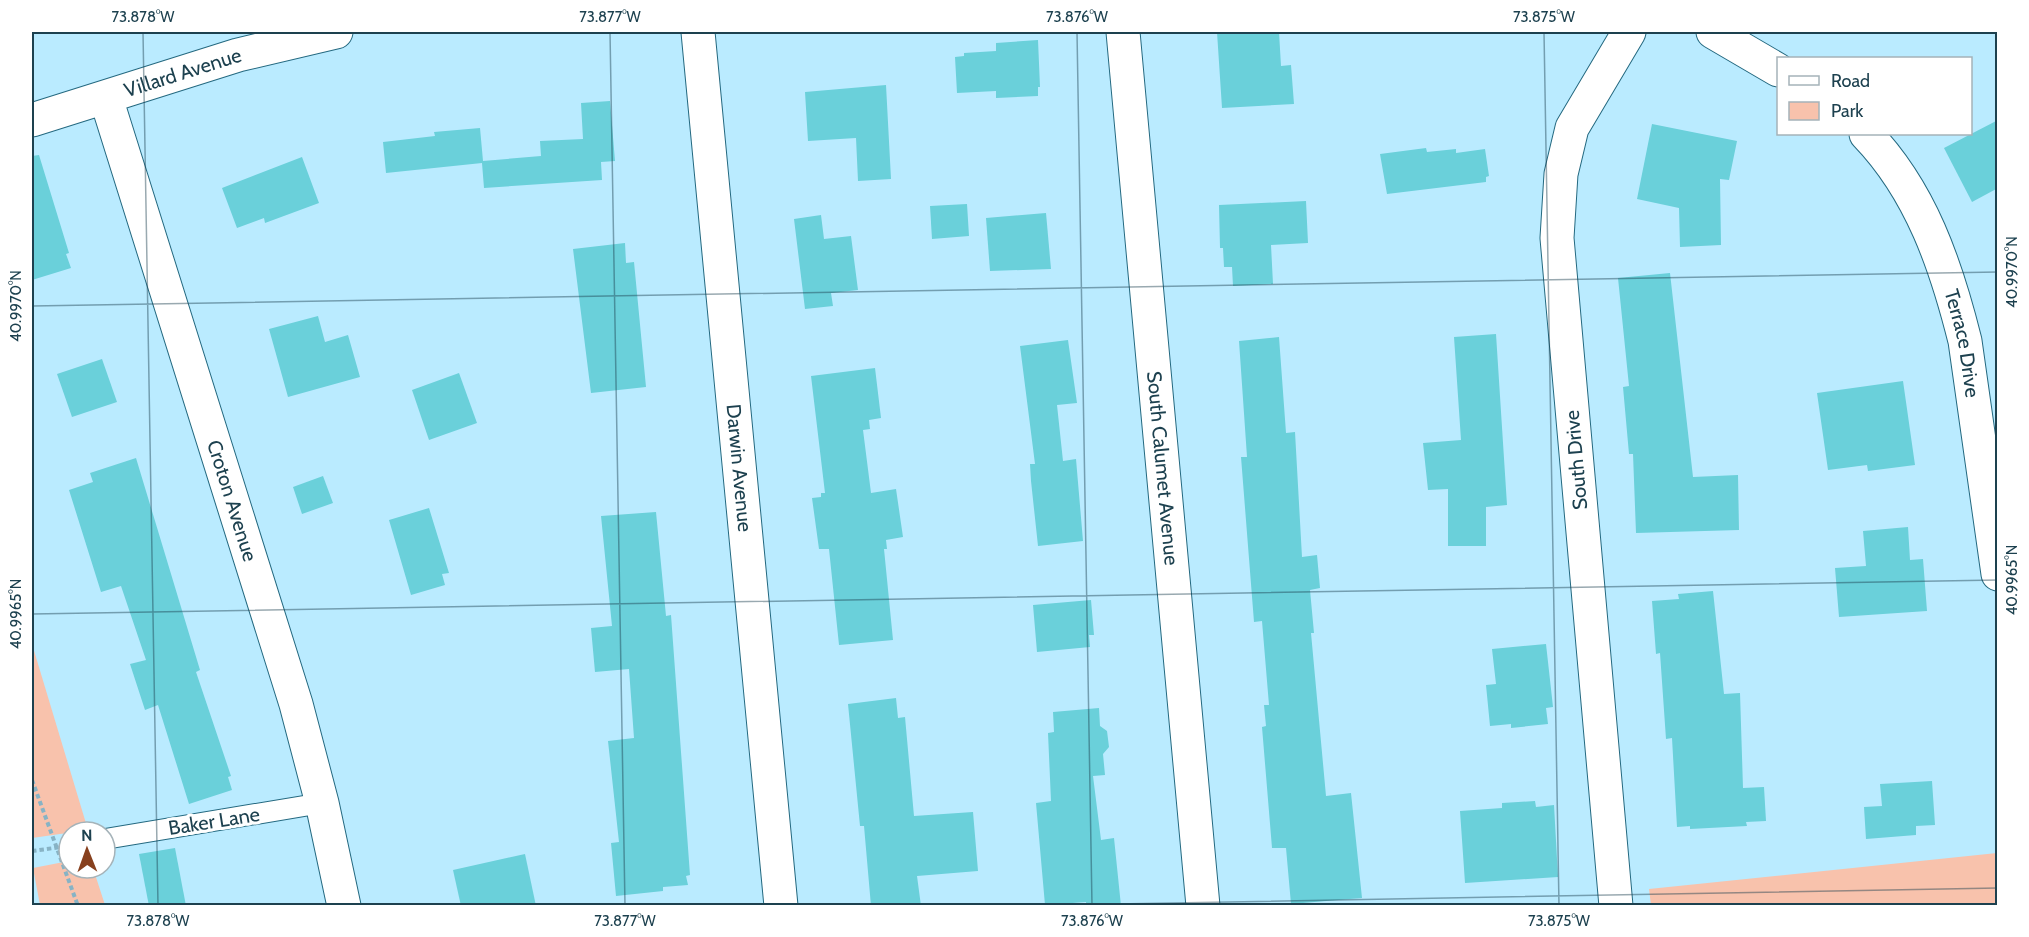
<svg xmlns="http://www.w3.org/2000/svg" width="2029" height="937" font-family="Cabin,sans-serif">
	<rect width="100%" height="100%" fill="#baebff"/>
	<g fill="#f8c2ac">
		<path d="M 32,644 L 88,830 L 32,838 Z"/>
		<path d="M 1997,853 L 1997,905 L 1651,905 L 1649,889 Z"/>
		<path d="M 69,861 L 69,868 L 93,868 L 105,905 L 40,905 L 33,868 Z"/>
	</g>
	<g fill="#6ad0da">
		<path d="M 1217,32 L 1279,32 L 1281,66 L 1291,65 L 1294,104 L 1222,108 Z"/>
		<path d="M 1038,40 L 1040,87 L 1038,87 L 1038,96 L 996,98 L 996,91 L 957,93 L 955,57 L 964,56 L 964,53 L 996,51 L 996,43 Z"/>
		<path d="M 886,85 L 891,179 L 858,181 L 856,138 L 808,141 L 805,92 Z"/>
		<path d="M 610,101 L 615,161 L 601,162 L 602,180 L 484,188 L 482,163 L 386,173 L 383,142 L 435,136 L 434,132 L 480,128 L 483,161 L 541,156 L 540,141 L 583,139 L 581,103 Z"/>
		<path d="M 1998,120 L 1998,188 L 1972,202 L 1944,148 Z"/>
		<path d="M 1652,124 L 1737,141 L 1729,180 L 1720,179 L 1721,245 L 1680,247 L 1679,208 L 1637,199 Z"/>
		<path d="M 1426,148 L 1427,152 L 1456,149 L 1456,153 L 1485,149 L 1489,176 L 1486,177 L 1486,182 L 1387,194 L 1380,154 Z"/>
		<path d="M 39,155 L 69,253 L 66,254 L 71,268 L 32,280 L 32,156 Z"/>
		<path d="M 302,157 L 319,203 L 265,223 L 264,218 L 237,228 L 222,188 Z"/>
		<path d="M 1306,201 L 1308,243 L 1271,245 L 1273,284 L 1233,286 L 1232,267 L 1224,267 L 1223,248 L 1220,248 L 1219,205 Z"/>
		<path d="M 967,204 L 969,236 L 932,239 L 930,206 Z"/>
		<path d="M 1046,213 L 1051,269 L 990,271 L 986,218 Z"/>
		<path d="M 821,215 L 824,239 L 851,236 L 858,290 L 831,293 L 833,306 L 805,309 L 794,219 Z"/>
		<path d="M 625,243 L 626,263 L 634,262 L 646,387 L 591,393 L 573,249 Z"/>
		<path d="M 1670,273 L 1693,477 L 1738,475 L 1739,530 L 1636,533 L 1633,454 L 1629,454 L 1623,387 L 1629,386 L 1618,278 Z"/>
		<path d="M 318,316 L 325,342 L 348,335 L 360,377 L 288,397 L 269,329 Z"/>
		<path d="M 1496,334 L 1507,505 L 1486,507 L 1486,546 L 1448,546 L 1448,489 L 1428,490 L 1423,443 L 1461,440 L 1454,337 Z"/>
		<path d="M 1279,337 L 1286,433 L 1295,432 L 1302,557 L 1317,555 L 1320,588 L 1310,590 L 1314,633 L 1311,633 L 1326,796 L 1351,793 L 1362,898 L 1291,904 L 1286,848 L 1272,848 L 1262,727 L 1266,726 L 1264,705 L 1269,705 L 1262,621 L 1254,622 L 1241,457 L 1247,457 L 1239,341 Z"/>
		<path d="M 1068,340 L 1077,403 L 1057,405 L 1063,461 L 1076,459 L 1083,541 L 1038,546 L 1031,481 L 1030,464 L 1035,464 L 1020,346 Z"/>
		<path d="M 102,359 L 117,402 L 72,417 L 57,374 Z"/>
		<path d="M 875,368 L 881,418 L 869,420 L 870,429 L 863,430 L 871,493 L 896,489 L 903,537 L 886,540 L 887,549 L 884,549 L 893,640 L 839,645 L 829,549 L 819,549 L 812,498 L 821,497 L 821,493 L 825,493 L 811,376 Z"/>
		<path d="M 459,373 L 477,423 L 429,440 L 412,390 Z"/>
		<path d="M 1903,381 L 1915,465 L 1868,471 L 1867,465 L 1828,470 L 1817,393 Z"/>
		<path d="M 136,458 L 200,670 L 196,672 L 231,776 L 228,777 L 232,790 L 189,804 L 158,705 L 145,710 L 130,664 L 146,660 L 121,586 L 101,592 L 69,490 L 93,482 L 90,473 Z"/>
		<path d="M 323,476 L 333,503 L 302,514 L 293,487 Z"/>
		<path d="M 429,508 L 449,573 L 442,574 L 445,585 L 411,595 L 389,520 Z"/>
		<path d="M 656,512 L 666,616 L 671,615 L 690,875 L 686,876 L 688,885 L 663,887 L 663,891 L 616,896 L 611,843 L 619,842 L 608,741 L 634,738 L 629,669 L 595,672 L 591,628 L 612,626 L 601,516 Z"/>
		<path d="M 1908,527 L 1910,560 L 1923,559 L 1927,611 L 1839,617 L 1835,568 L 1866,566 L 1863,531 Z"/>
		<path d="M 1713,591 L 1724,694 L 1740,693 L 1743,788 L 1764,787 L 1766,821 L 1746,822 L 1747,826 L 1690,829 L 1690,826 L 1677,827 L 1672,738 L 1666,739 L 1660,653 L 1656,654 L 1652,601 L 1679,599 L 1678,594 Z"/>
		<path d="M 1091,600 L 1094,635 L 1089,635 L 1090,647 L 1037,652 L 1033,605 Z"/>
		<path d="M 1546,644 L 1553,707 L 1546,708 L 1548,724 L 1511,728 L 1511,724 L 1490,726 L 1486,685 L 1496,684 L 1492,649 Z"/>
		<path d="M 896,698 L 898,718 L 905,717 L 914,816 L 973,812 L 978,871 L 917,876 L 921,906 L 871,906 L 864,826 L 860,826 L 848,704 Z"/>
		<path d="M 1099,708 L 1100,726 L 1107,731 L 1109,747 L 1103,754 L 1105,775 L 1093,776 L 1101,840 L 1114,838 L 1121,906 L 1086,906 L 1086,902 L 1045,905 L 1036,803 L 1051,801 L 1048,733 L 1054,732 L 1053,712 Z"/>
		<path d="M 1932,781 L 1935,825 L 1916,826 L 1916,835 L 1866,839 L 1864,807 L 1882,806 L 1880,784 Z"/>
		<path d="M 1535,801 L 1536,807 L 1554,805 L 1558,877 L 1465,883 L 1460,811 L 1502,808 L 1502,803 Z"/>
		<path d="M 175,848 L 186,906 L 149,906 L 139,854 Z"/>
		<path d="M 525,854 L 536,906 L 461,906 L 453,870 Z"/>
	</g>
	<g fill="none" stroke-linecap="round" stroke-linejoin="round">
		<g stroke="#246980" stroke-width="22">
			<path id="lane" d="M 105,839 L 322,803"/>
		</g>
		<g stroke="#246980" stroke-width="35">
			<g id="street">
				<path id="s1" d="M 698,32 L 781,906"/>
				<path id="s2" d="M 1123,32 L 1203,906"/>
				<path d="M 1713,32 L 1778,70"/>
				<path id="s3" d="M 106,98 L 296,704 L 322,803 L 344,906"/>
				<path id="s4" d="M 32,120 L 238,55 L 336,32"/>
				<path id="s5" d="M 1866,134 C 1921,191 1946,265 1965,341 L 1998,574"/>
				<path d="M 1616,906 L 1557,238 L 1561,174 L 1572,128 L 1629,32"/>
			</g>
		</g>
		<g stroke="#87b3c5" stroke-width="4" stroke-dasharray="4.5 3" stroke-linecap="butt">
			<path d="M 32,780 L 78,906"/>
			<path d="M 32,851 L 69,846"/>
		</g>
		<use href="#lane" stroke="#fff" stroke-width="20"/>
		<use href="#street" stroke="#fff" stroke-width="33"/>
	</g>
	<path fill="none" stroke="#1d414f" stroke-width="1.5" stroke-opacity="0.45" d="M 143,32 L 158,906M 610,32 L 625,906M 1077,32 L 1092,906M 1544,32 L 1559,906M 32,306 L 1998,272M 32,614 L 1998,580M 1005,906 L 1998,888"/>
	<g text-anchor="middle" stroke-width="6" stroke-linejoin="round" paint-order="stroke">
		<g font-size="20" fill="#1d414f" stroke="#fff">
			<text dy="7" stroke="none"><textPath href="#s4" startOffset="158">Villard Avenue</textPath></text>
			<text dy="7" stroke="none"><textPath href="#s5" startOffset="234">Terrace Drive</textPath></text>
			<text transform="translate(1576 460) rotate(-95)" y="7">South Drive</text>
			<text dy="7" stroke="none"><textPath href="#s2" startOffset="438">South Calumet Avenue</textPath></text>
			<text dy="7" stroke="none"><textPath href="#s1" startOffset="438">Darwin Avenue</textPath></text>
			<text dy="7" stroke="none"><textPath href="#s3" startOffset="422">Croton Avenue</textPath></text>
			<text transform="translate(214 821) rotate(-9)" y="7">Baker Lane</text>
		</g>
	</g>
	<rect width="2029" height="937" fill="none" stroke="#ffffff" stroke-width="66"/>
	<rect x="1777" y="57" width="195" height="78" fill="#ffffff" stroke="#a5b3b9" stroke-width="1.5"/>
	<rect x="1789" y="76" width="30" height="9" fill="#ffffff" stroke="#a5b3b9" stroke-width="1.5"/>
	<text x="1831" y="87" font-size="18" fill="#1d414f">Road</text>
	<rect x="1789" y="102" width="30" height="18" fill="#f8c2ac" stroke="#a5b3b9" stroke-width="1.5"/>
	<text x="1831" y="117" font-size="18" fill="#1d414f">Park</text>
	<g transform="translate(87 850) rotate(359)"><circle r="28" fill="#ffffff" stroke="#a5b3b9" stroke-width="1.5"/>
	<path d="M0-4.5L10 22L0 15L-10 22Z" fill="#87401e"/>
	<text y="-9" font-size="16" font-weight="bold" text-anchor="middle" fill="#1d414f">N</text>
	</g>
	<rect x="33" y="33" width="1963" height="871" fill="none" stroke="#1d414f" stroke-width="2"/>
	<g font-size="15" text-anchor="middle" fill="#1d414f">
		<text x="143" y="22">73.878°W</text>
		<text x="610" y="22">73.877°W</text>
		<text x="1077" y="22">73.876°W</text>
		<text x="1544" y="22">73.875°W</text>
		<text transform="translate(2012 272) rotate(-90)" y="5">40.9970°N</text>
		<text transform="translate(16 306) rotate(-90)" y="5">40.9970°N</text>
		<text transform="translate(2012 580) rotate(-90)" y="5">40.9965°N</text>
		<text transform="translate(16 614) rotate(-90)" y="5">40.9965°N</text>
		<text x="158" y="926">73.878°W</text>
		<text x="625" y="926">73.877°W</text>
		<text x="1092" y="926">73.876°W</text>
		<text x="1559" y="926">73.875°W</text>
	</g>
</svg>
